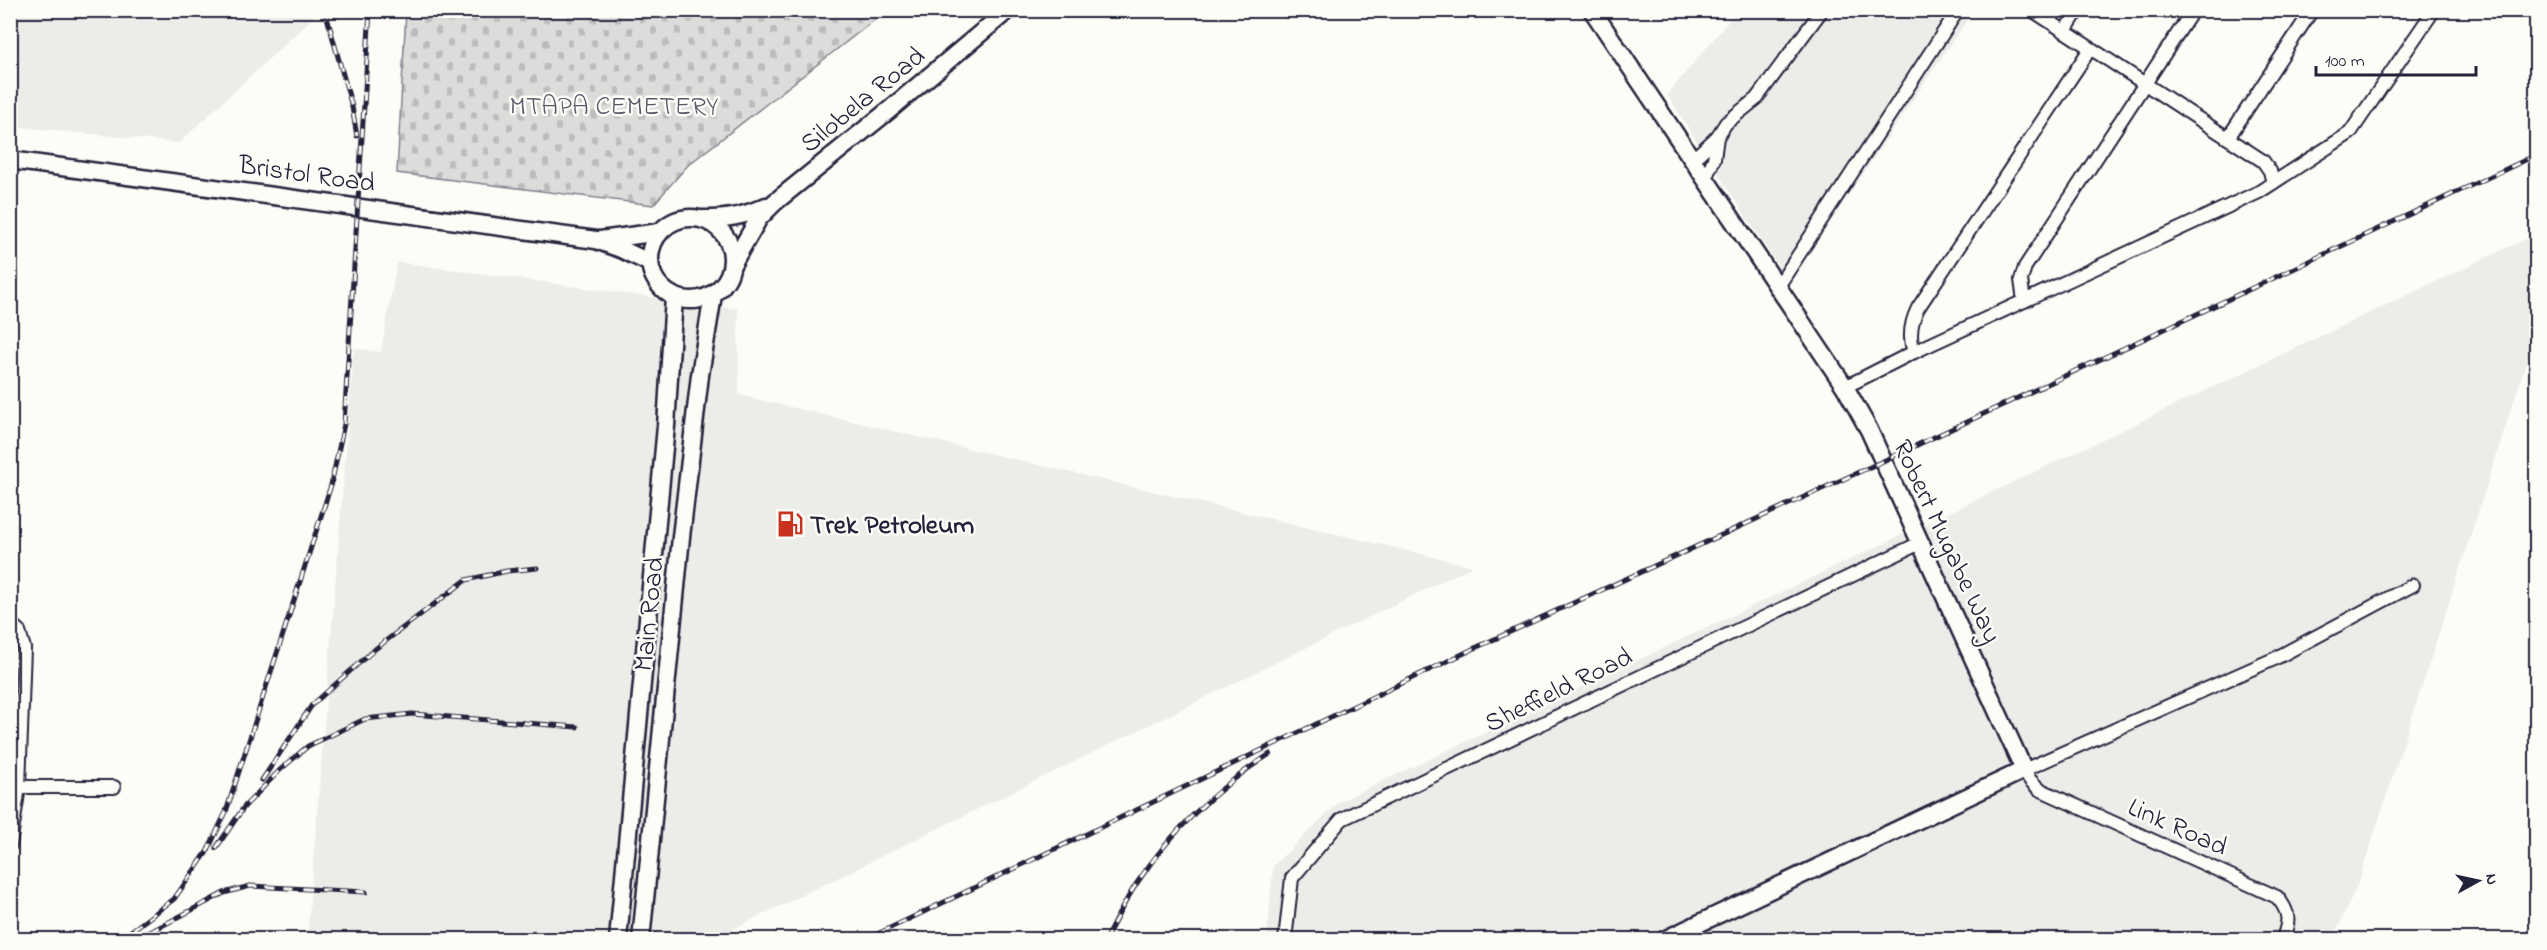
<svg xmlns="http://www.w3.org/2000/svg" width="2547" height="950" font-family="'Indie Flower',sans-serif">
	<defs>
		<pattern id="cemetery-stones" width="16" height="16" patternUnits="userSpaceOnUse" patternTransform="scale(1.5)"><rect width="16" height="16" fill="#dddcdb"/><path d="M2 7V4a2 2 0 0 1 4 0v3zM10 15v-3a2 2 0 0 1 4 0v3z" fill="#bdbcbd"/></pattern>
	</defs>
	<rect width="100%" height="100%" fill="#fdfcf7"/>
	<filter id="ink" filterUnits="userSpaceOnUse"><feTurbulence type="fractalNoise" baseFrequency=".0167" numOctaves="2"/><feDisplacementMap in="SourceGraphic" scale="12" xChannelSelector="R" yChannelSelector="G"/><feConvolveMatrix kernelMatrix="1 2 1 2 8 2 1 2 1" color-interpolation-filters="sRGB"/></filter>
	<g filter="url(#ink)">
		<g fill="#ecece9">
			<path d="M 10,11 L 11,10 L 320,11 L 179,143 L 11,126 Z"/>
			<path d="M 1737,11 L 1973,11 L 1789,283 L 1667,95 Z"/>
			<path d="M 2536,234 L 2536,332 L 2359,881 L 2333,939 L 1267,940 L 1273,866 L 1339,802 Z"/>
			<path d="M 397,262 L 738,309 L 739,395 L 1473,566 L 713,939 L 307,940 L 354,348 L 381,352 Z"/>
		</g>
		<path fill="url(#cemetery-stones)" stroke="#807f8b" stroke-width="1.5" d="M 406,11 L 406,10 L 886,11 L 688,165 L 653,205 L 397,173 Z"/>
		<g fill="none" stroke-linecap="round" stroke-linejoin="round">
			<path stroke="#787885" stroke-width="3" d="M 2534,940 L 2536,934"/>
			<g stroke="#22223b" stroke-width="16">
				<g id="street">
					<path d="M 2032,10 L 2263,161 L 2270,171 L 2273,183"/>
					<path d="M 2065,31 L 2078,10"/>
					<path d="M 2228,138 L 2312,10"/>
					<path d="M 1692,160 L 1717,137"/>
					<path d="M 1705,179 L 1714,159 L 1717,137 L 1726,123 L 1756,99 L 1822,10"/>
					<path d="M 1777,288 L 1958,10"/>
					<path d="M 2024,301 L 2021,280 L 2025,267 L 2193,10"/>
					<path d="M 1914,352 C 1908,336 1911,322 1918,308 L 2090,49"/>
					<path d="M 1845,387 L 1914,352 L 2259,192 L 2350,133 L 2434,10"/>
					<path d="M 10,623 L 19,631 L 24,648 L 19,787 L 10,845"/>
					<path d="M 12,787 L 114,787"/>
					<path d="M 1285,940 L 1292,878 L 1342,819 L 1920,543"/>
					<path d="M 2282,940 C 2290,922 2290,912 2277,897 L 2039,789 L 2030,780 L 2024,770 L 2274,659 L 2413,585"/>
				</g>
			</g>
			<g stroke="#22223b" stroke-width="21">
				<g id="secondary">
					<path d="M 1592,10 L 1845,387 L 1869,430 L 2024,770 L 1664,940"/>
					<path d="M 10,160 L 596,240 L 621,249 L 650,263"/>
					<circle cx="691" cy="259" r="41"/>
					<path d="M 704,219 C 727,219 745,216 766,206"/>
					<path d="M 600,240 L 660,232"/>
					<path d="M 733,263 L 759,218 L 775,202 L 888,111 L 1008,10"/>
					<path d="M 618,940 L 666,426 L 674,297"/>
					<path d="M 641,940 L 681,537 L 700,375 L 713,295"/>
				</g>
			</g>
			<use href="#street" stroke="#fdfcf7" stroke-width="12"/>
			<use href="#secondary" stroke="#fdfcf7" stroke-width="16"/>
			<g stroke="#22223b" stroke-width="5">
				<g id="rail">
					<path d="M 325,10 L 352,107 L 357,136"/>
					<path d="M 262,780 L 312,705 L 375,649 L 466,580 L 507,571 L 537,568"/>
					<path d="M 216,848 L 244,807 L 280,770 L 308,746 L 365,719 L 412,714 L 577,727"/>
					<path d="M 119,940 L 174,899 L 207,852 L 226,812 L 331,485 L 344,424 L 370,10"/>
					<path d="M 135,940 L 224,893 L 250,886 L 366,892"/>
					<path d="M 865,940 L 1475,648 L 1883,461 L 2536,155"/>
					<path d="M 1105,940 C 1115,921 1125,901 1137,883 C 1172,830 1217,788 1270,754"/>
				</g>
			</g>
			<use href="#rail" stroke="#fdfcf7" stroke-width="3" stroke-dasharray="9" stroke-linecap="butt"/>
		</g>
	</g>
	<defs>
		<g id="fuel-bare" transform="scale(2.07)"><path d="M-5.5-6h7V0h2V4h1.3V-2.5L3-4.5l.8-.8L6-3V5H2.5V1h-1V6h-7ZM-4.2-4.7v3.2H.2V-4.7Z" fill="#c8321e" stroke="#fdfcf7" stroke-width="2.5" paint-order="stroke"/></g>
	</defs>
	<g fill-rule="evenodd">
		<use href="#fuel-bare" x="790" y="524"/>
	</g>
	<g text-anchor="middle" stroke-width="5" stroke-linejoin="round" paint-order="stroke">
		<g font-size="27" fill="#22223b" stroke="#fdfcf7">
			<text transform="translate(862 99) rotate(-39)" y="9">Silobela Road</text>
			<text transform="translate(307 173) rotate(8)" y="9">Bristol Road</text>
			<text transform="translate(1948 541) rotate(65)" y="9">Robert Mugabe Way</text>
			<text transform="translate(648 614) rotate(-84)" y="9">Main Road</text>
			<text transform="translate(1558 689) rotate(-26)" y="9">Sheffield Road</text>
			<text transform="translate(2178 826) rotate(24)" y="9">Link Road</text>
		</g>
		<g font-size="27" fill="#5a5a6b" stroke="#fdfcf7">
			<text x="614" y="114">MTAPA CEMETERY</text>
		</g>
		<g font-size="27" font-weight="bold" fill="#22223b" stroke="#fdfcf7" text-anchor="start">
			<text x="810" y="533">Trek Petroleum</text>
		</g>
	</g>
	<rect width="2547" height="950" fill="none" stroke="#fdfcf7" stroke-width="36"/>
	<rect x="18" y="18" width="2511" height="914" fill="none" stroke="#22223b" stroke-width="2" filter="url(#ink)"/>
	<g transform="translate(2478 881) rotate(82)" stroke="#fdfcf7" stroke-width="4.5" paint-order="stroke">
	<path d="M0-4.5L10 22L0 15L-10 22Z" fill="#22223b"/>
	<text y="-9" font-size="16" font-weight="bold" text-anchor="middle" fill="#22223b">N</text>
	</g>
	<path d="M2316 66v9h160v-9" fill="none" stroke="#22223b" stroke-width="3"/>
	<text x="2325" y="66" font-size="18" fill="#22223b" stroke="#fdfcf7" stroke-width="4.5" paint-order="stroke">100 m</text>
</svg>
